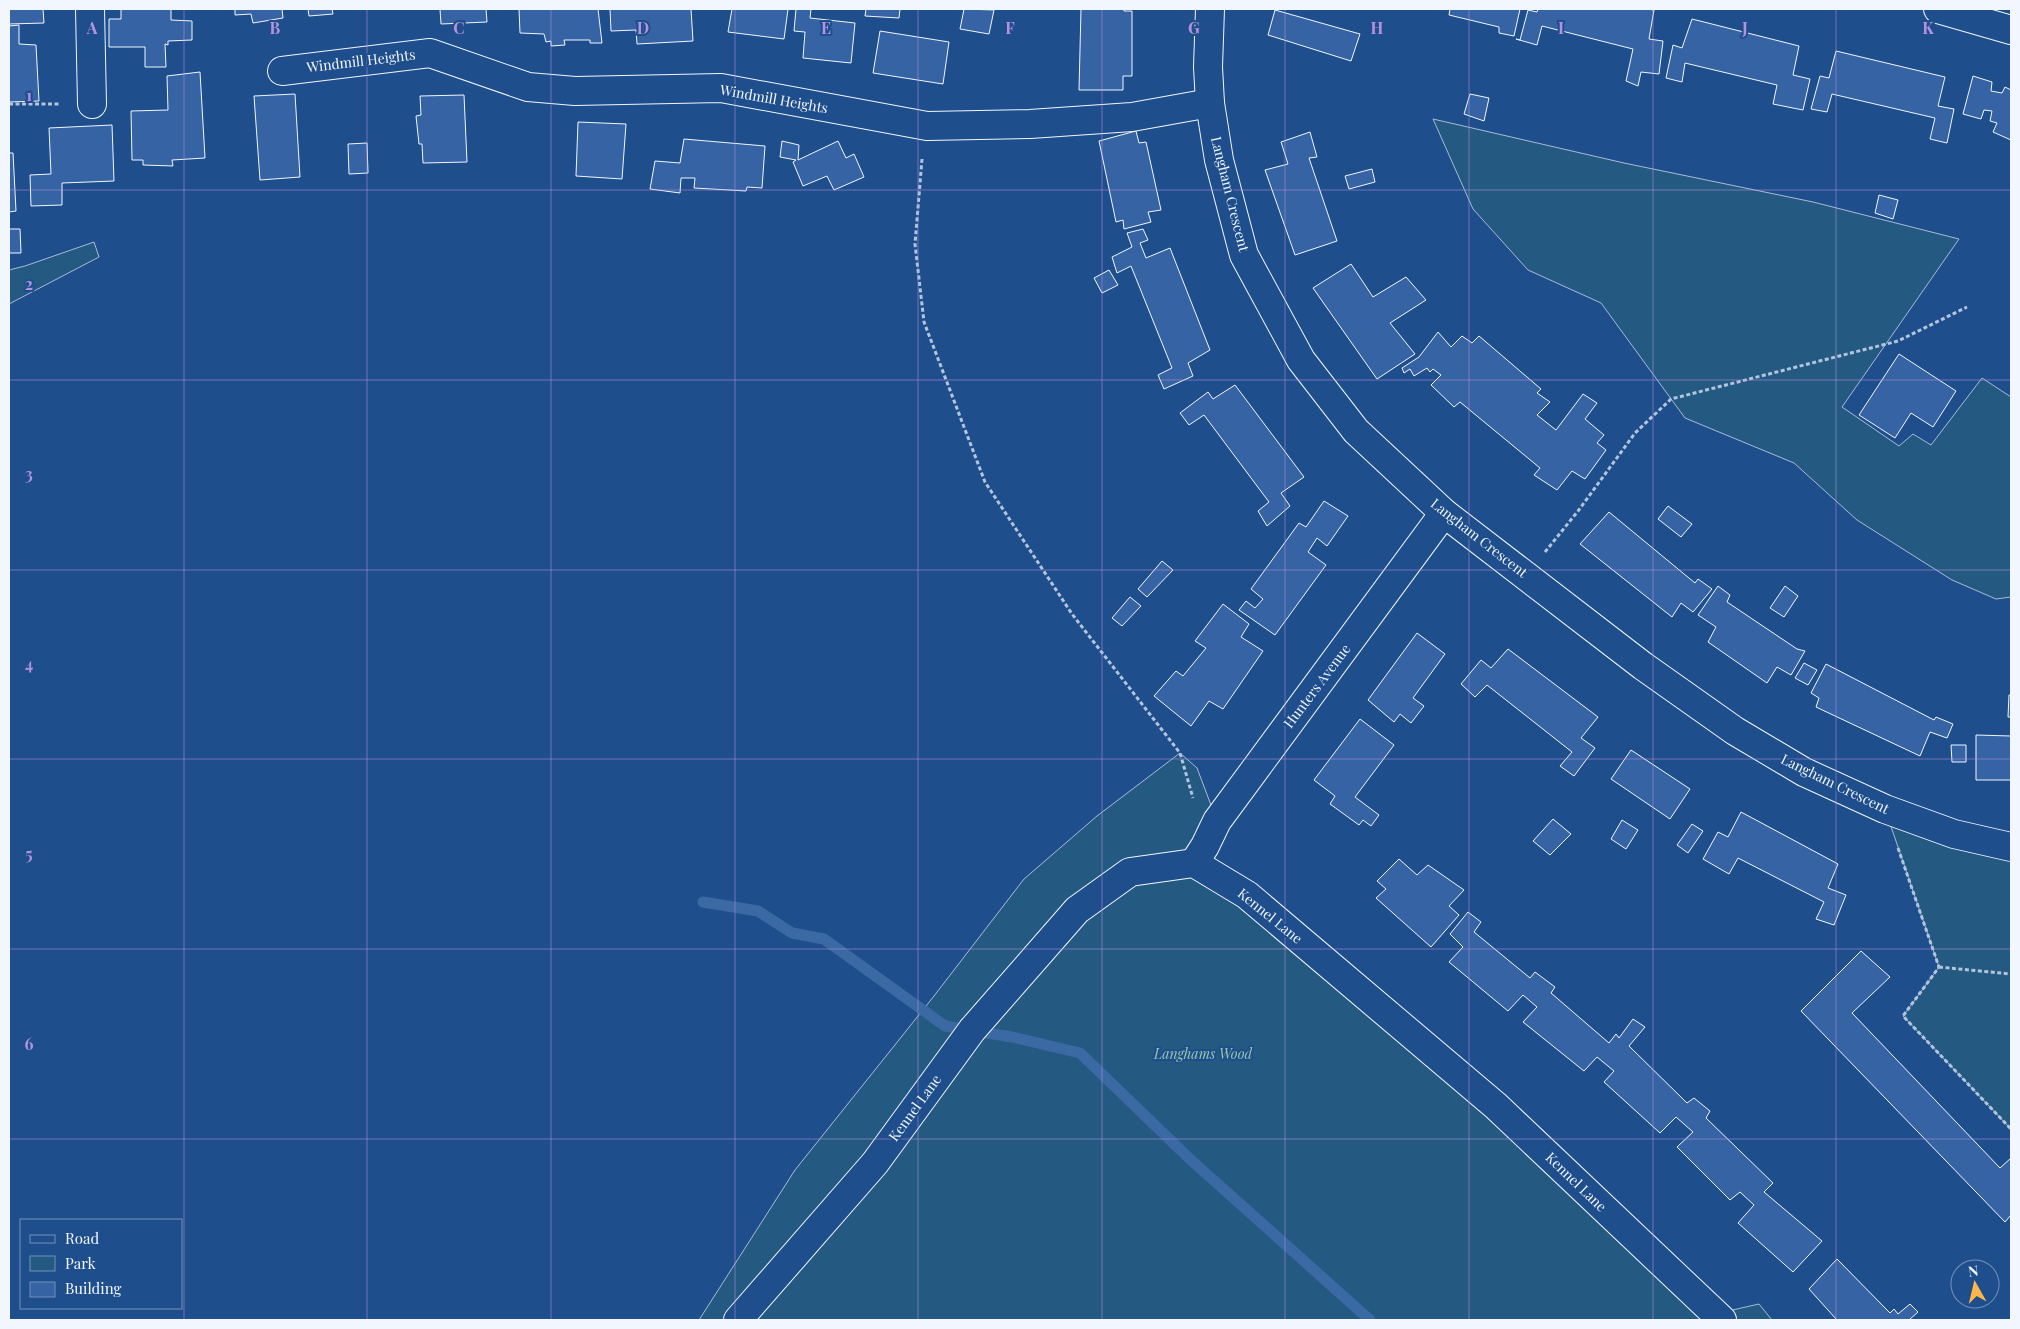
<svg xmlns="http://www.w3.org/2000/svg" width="2020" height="1329" font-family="'Playfair Display',serif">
	<rect width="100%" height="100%" fill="#1f4e8c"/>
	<g fill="#245a82" stroke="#a8bbd7">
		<path d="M 1433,119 L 1624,163 L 1813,202 L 1959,239 L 1842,407 L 1899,446 L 1913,434 L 1931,445 L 1982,378 L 2011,397 L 2011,597 L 1996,599 L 1952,580 L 1857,520 L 1794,463 L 1685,418 L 1601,303 L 1528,270 L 1473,209 Z"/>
		<path d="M 94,242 L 99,257 L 9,304 L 9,270 L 25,266 Z"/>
		<path d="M 1180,753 L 1197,768 L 1217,821 L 1194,862 L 1247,895 L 1715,1314 L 1759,1304 L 1772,1320 L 699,1320 L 795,1170 L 934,996 L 1024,879 L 1097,816 Z"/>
		<path d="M 1885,809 L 2011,847 L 2011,1127 L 2010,1128 L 1903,1016 L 1939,967 Z"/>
	</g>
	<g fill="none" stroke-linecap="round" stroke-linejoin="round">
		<path stroke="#3b69a3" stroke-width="11" d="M 703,902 L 758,911 L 792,933 L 824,939 L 945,1026 L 1012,1037 L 1080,1053 L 1192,1161 L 1370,1320"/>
	</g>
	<g fill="#3563a3" stroke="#f2f6ff">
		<path d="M 9,9 L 43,9 L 44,23 L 9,24 Z"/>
		<path d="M 121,9 L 171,9 L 171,20 L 192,21 L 192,40 L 168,41 L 168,45 L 165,44 L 166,67 L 145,67 L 145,47 L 109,47 L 109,19 L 121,19 Z"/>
		<path d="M 235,9 L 282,9 L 283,18 L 253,23 L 251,14 L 235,15 Z"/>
		<path d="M 308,9 L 332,9 L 333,14 L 309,16 Z"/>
		<path d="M 440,9 L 486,9 L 487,22 L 441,24 Z"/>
		<path d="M 519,9 L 598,9 L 602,43 L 590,43 L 590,40 L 564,40 L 565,45 L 551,46 L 551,41 L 546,42 L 544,34 L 520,33 Z"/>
		<path d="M 610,9 L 691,9 L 693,41 L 637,44 L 636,30 L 611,31 Z"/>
		<path d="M 732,9 L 788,9 L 784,39 L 728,32 Z"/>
		<path d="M 796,9 L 811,9 L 810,18 L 855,23 L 851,63 L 803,58 L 805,32 L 794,31 Z"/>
		<path d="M 866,9 L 900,9 L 899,18 L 865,16 Z"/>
		<path d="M 964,9 L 994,10 L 989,34 L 960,29 Z"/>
		<path d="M 1081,9 L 1124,9 L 1124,11 L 1132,11 L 1132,76 L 1123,76 L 1123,90 L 1079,90 Z"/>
		<path d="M 1450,9 L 1520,9 L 1514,36 L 1499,33 L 1499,27 L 1449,15 Z"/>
		<path d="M 1538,9 L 1647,9 L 1654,10 L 1649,39 L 1663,41 L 1659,74 L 1641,72 L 1638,86 L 1626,81 L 1633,49 L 1542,26 L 1537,45 L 1516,39 L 1520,40 L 1528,10 L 1537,12 Z"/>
		<path d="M 1275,10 L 1360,34 L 1351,61 L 1268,35 Z"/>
		<path d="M 1692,19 L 1799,46 L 1793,75 L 1810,79 L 1803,110 L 1773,104 L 1777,85 L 1685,63 L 1682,82 L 1666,78 L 1673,45 L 1682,48 Z"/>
		<path d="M 19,25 L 19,44 L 36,45 L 39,101 L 9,102 L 9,26 Z"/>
		<path d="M 880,31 L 949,42 L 943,84 L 873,73 Z"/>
		<path d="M 1836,51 L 1945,77 L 1938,106 L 1954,109 L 1947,143 L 1930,139 L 1935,118 L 1832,94 L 1827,112 L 1811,109 L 1820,76 L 1829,78 Z"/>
		<path d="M 200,72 L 205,158 L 172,160 L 173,166 L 143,165 L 143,160 L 132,160 L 131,111 L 168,110 L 167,76 Z"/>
		<path d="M 1973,76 L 1992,82 L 1991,91 L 2002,93 L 2005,87 L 2011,90 L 2011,140 L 1993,132 L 1997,123 L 1990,121 L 1992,111 L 1984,110 L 1981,119 L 1963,114 Z"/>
		<path d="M 295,94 L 300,177 L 260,180 L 254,96 Z"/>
		<path d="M 1470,94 L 1489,98 L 1484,121 L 1464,114 Z"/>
		<path d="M 464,95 L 467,162 L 423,163 L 422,144 L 419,144 L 416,116 L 421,115 L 420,96 Z"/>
		<path d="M 578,122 L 626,124 L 622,179 L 576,176 Z"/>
		<path d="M 112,125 L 114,181 L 62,183 L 62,205 L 31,206 L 30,175 L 51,174 L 49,128 Z"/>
		<path d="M 1136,131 L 1139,143 L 1146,142 L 1161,210 L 1148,212 L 1151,222 L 1124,229 L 1123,220 L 1116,222 L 1099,141 Z"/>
		<path d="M 1310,132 L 1317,157 L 1309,158 L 1337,241 L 1295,255 L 1265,170 L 1288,164 L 1281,142 Z"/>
		<path d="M 684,139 L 765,146 L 762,188 L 747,187 L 746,191 L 694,188 L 695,178 L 681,178 L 680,193 L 650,189 L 655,161 L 680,163 Z"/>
		<path d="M 782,141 L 799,145 L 798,160 L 838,141 L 846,158 L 854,154 L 864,177 L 834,190 L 827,176 L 803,186 L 793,162 L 796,160 L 780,157 Z"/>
		<path d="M 367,143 L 368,173 L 349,174 L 348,144 Z"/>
		<path d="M 9,153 L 13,153 L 16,211 L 9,212 Z"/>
		<path d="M 1372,169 L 1375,182 L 1349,189 L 1345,176 Z"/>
		<path d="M 1879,195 L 1898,200 L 1893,219 L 1875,213 Z"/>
		<path d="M 9,229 L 20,229 L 21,253 L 9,253 Z"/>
		<path d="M 1143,229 L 1148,240 L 1140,243 L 1146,258 L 1170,248 L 1210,350 L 1188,363 L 1193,376 L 1164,389 L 1158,375 L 1172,368 L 1131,266 L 1117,273 L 1112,257 L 1132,247 L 1127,233 Z"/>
		<path d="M 1351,264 L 1373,297 L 1406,277 L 1426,300 L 1390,323 L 1415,354 L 1377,379 L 1313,288 Z"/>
		<path d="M 1109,270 L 1118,285 L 1102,293 L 1094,278 Z"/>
		<path d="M 1438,332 L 1451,347 L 1462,336 L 1472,343 L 1479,336 L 1541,389 L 1537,393 L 1550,402 L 1537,415 L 1556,430 L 1583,394 L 1597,403 L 1585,419 L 1604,435 L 1597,443 L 1606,450 L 1585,479 L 1572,471 L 1557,490 L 1534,475 L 1540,468 L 1460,402 L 1454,407 L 1431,385 L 1441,375 L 1433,369 L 1430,372 L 1427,368 L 1414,376 L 1410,369 L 1404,373 L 1402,368 L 1419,357 Z"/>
		<path d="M 1899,354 L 1956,391 L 1933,427 L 1911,413 L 1895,438 L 1859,415 Z"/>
		<path d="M 1235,385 L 1304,477 L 1281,493 L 1290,506 L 1267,526 L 1258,511 L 1269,502 L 1204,415 L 1189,425 L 1180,413 L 1208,392 L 1213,399 Z"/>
		<path d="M 1324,501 L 1348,516 L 1327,546 L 1317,538 L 1308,552 L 1326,565 L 1275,635 L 1239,610 L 1246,601 L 1255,608 L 1263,599 L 1251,589 L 1299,523 L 1306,527 Z"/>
		<path d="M 1668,506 L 1692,524 L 1681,537 L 1658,519 Z"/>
		<path d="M 1609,512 L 1695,583 L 1698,579 L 1712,589 L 1693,612 L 1681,603 L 1672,617 L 1580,544 Z"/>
		<path d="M 1162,561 L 1173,570 L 1147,597 L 1138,589 Z"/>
		<path d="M 1718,586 L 1730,595 L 1727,602 L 1797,649 L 1805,651 L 1791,675 L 1777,667 L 1767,683 L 1708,642 L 1716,627 L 1698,615 Z"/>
		<path d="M 1785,586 L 1798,596 L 1784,617 L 1770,608 Z"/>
		<path d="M 1130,597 L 1141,606 L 1122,626 L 1112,618 Z"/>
		<path d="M 1223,604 L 1249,624 L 1241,637 L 1263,651 L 1223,709 L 1209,701 L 1191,726 L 1154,696 L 1176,671 L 1183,676 L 1206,648 L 1195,641 Z"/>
		<path d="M 1417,633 L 1445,654 L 1413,698 L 1424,706 L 1411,723 L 1400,714 L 1394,722 L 1368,700 Z"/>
		<path d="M 1508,649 L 1598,717 L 1581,738 L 1595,748 L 1574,776 L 1560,766 L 1572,752 L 1487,685 L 1475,697 L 1461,684 L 1481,660 L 1491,668 Z"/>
		<path d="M 1804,663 L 1817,670 L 1808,685 L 1795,678 Z"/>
		<path d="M 1826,664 L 1934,720 L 1936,717 L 1953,724 L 1947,738 L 1930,732 L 1920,756 L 1816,707 L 1819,698 L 1811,693 Z"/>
		<path d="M 2009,695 L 2011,695 L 2011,717 L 2008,717 Z"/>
		<path d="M 1360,719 L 1394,745 L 1355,797 L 1379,815 L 1371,826 L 1363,820 L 1359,825 L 1330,804 L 1335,796 L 1314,780 Z"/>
		<path d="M 1976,735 L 2011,736 L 2011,780 L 1976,780 Z"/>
		<path d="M 1951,745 L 1966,745 L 1966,762 L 1952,762 Z"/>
		<path d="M 1631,750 L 1690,789 L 1670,819 L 1611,779 Z"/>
		<path d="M 1741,812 L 1838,864 L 1828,888 L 1846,895 L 1834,925 L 1816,919 L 1824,902 L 1738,858 L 1729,874 L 1703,859 L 1718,832 L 1728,837 Z"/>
		<path d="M 1553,819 L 1571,834 L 1550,855 L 1533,841 Z"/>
		<path d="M 1622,820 L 1638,830 L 1626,849 L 1611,839 Z"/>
		<path d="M 1692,824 L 1703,831 L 1688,853 L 1677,845 Z"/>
		<path d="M 1399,859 L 1417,875 L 1428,865 L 1464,890 L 1449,906 L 1459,915 L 1431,947 L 1376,898 L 1386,889 L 1377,881 Z"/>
		<path d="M 1468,912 L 1481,922 L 1474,932 L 1530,978 L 1535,972 L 1555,987 L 1551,993 L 1609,1043 L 1616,1034 L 1619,1038 L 1633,1019 L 1645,1027 L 1629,1046 L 1687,1103 L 1694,1098 L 1710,1111 L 1706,1118 L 1773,1183 L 1764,1192 L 1822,1241 L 1793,1272 L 1738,1223 L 1754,1205 L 1740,1192 L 1730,1200 L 1677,1147 L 1693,1132 L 1676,1117 L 1660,1133 L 1604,1082 L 1614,1071 L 1597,1057 L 1584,1071 L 1523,1022 L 1537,1007 L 1523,995 L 1508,1011 L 1449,962 L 1463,947 L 1450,934 Z"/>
		<path d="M 1861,951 L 1890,977 L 1852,1013 L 2000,1168 L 2011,1158 L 2011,1215 L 2005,1222 L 1801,1011 Z"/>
		<path d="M 1837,1259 L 1890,1313 L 1894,1309 L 1898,1314 L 1910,1304 L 1918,1312 L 1909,1320 L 1837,1320 L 1809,1289 Z"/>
	</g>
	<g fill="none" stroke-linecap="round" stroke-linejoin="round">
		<g stroke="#f2f6ff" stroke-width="30">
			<g id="minor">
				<path d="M 90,9 L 92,104"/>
				<path d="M 1210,9 L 1208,67 L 1210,103 L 1219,160 L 1244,255 L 1301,360 L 1356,431 L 1444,513 L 1643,666 L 1735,731 L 1804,772 L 1885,809 L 1954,834 L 2011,847"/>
				<path d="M 1938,9 L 2011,30"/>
				<path d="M 282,71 L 430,53 L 528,87 L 575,91 L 721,88 L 927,126 L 1030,124 L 1132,117 L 1210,103"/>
				<path d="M 1194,863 L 1205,846 L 1217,821 L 1444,513"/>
			</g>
		</g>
		<g stroke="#f2f6ff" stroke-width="30">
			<path id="tertiary" d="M 738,1320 L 875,1163 L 972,1030 L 1077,910 L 1130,872 L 1194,863 L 1247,895 L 1496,1106 L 1722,1320"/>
		</g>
		<g stroke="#b3c4dc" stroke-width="3" stroke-dasharray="4 2.5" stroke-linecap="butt">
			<path d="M 9,104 L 59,104"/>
			<path d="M 922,159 L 915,244 L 924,322 L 985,482 L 1072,614 L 1180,753 L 1193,798"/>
			<path d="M 1545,552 L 1578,511 L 1635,433 L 1671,399 L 1898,341 L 1967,307"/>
			<path d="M 1898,848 L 1939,967 L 1903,1016 L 2010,1128 L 2011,1127"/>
			<path d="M 1939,967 L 2011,974"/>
		</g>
		<use href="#minor" stroke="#1f4e8c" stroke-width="28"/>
		<use href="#tertiary" stroke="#1f4e8c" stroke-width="28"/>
	</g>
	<path fill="none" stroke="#b691df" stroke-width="1" stroke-opacity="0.55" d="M 184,9 L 184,1320M 367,9 L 367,1320M 551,9 L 551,1320M 735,9 L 735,1320M 918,9 L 918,1320M 1102,9 L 1102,1320M 1285,9 L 1285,1320M 1469,9 L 1469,1320M 1653,9 L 1653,1320M 1836,9 L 1836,1320M 9,190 L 2011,190M 9,380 L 2011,380M 9,570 L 2011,570M 9,759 L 2011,759M 9,949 L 2011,949M 9,1139 L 2011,1139"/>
	<g text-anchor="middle" stroke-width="4" stroke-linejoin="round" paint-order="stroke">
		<g font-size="14" fill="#f2f6ff" stroke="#1f4e8c">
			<text transform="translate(361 61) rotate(-7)" y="5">Windmill Heights</text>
			<text transform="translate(774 99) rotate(10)" y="5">Windmill Heights</text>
			<text transform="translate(1230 194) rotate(76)" y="5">Langham Crescent</text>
			<text transform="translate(1479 538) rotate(38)" y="5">Langham Crescent</text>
			<text transform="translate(1317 686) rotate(-53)" y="5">Hunters Avenue</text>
			<text transform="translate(1835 784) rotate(26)" y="5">Langham Crescent</text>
			<text transform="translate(1270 916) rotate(39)" y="5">Kennel Lane</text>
			<text transform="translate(915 1108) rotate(-54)" y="5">Kennel Lane</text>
			<text transform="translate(1576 1182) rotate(44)" y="5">Kennel Lane</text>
		</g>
		<g font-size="14" font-style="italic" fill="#97c8a6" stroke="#1f4e8c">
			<text x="1203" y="1059">Langhams Wood</text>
		</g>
	</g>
	<g font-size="16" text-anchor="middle" font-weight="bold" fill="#b691df" stroke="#1f4e8c" stroke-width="4" stroke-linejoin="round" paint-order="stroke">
		<text x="92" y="34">A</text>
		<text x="275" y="34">B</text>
		<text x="459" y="34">C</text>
		<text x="643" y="34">D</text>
		<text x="826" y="34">E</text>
		<text x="1010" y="34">F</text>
		<text x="1194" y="34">G</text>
		<text x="1377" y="34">H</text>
		<text x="1561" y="34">I</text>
		<text x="1745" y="34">J</text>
		<text x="1928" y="34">K</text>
		<text x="29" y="101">1</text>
		<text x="29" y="290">2</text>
		<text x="29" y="480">3</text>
		<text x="29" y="670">4</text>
		<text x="29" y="860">5</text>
		<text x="29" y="1050">6</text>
	</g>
	<rect width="2020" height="1329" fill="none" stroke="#f2f6ff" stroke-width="20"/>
	<rect x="20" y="1219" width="162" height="90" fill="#1f4e8c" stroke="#7391ba"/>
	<rect x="30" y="1235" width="25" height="8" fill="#1f4e8c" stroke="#7391ba"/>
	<text x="65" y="1244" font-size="15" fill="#f2f6ff">Road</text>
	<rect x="30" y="1256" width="25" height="15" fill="#245a82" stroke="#7391ba"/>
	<text x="65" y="1269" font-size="15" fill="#f2f6ff">Park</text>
	<rect x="30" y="1282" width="25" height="15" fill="#3563a3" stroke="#7391ba"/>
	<text x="65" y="1294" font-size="15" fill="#f2f6ff">Building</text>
	<g transform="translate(1975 1284) rotate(352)"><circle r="24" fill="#1f4e8c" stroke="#7391ba"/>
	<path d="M0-4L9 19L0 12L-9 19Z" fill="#ffb74d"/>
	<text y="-8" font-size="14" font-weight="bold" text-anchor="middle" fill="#f2f6ff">N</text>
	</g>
</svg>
